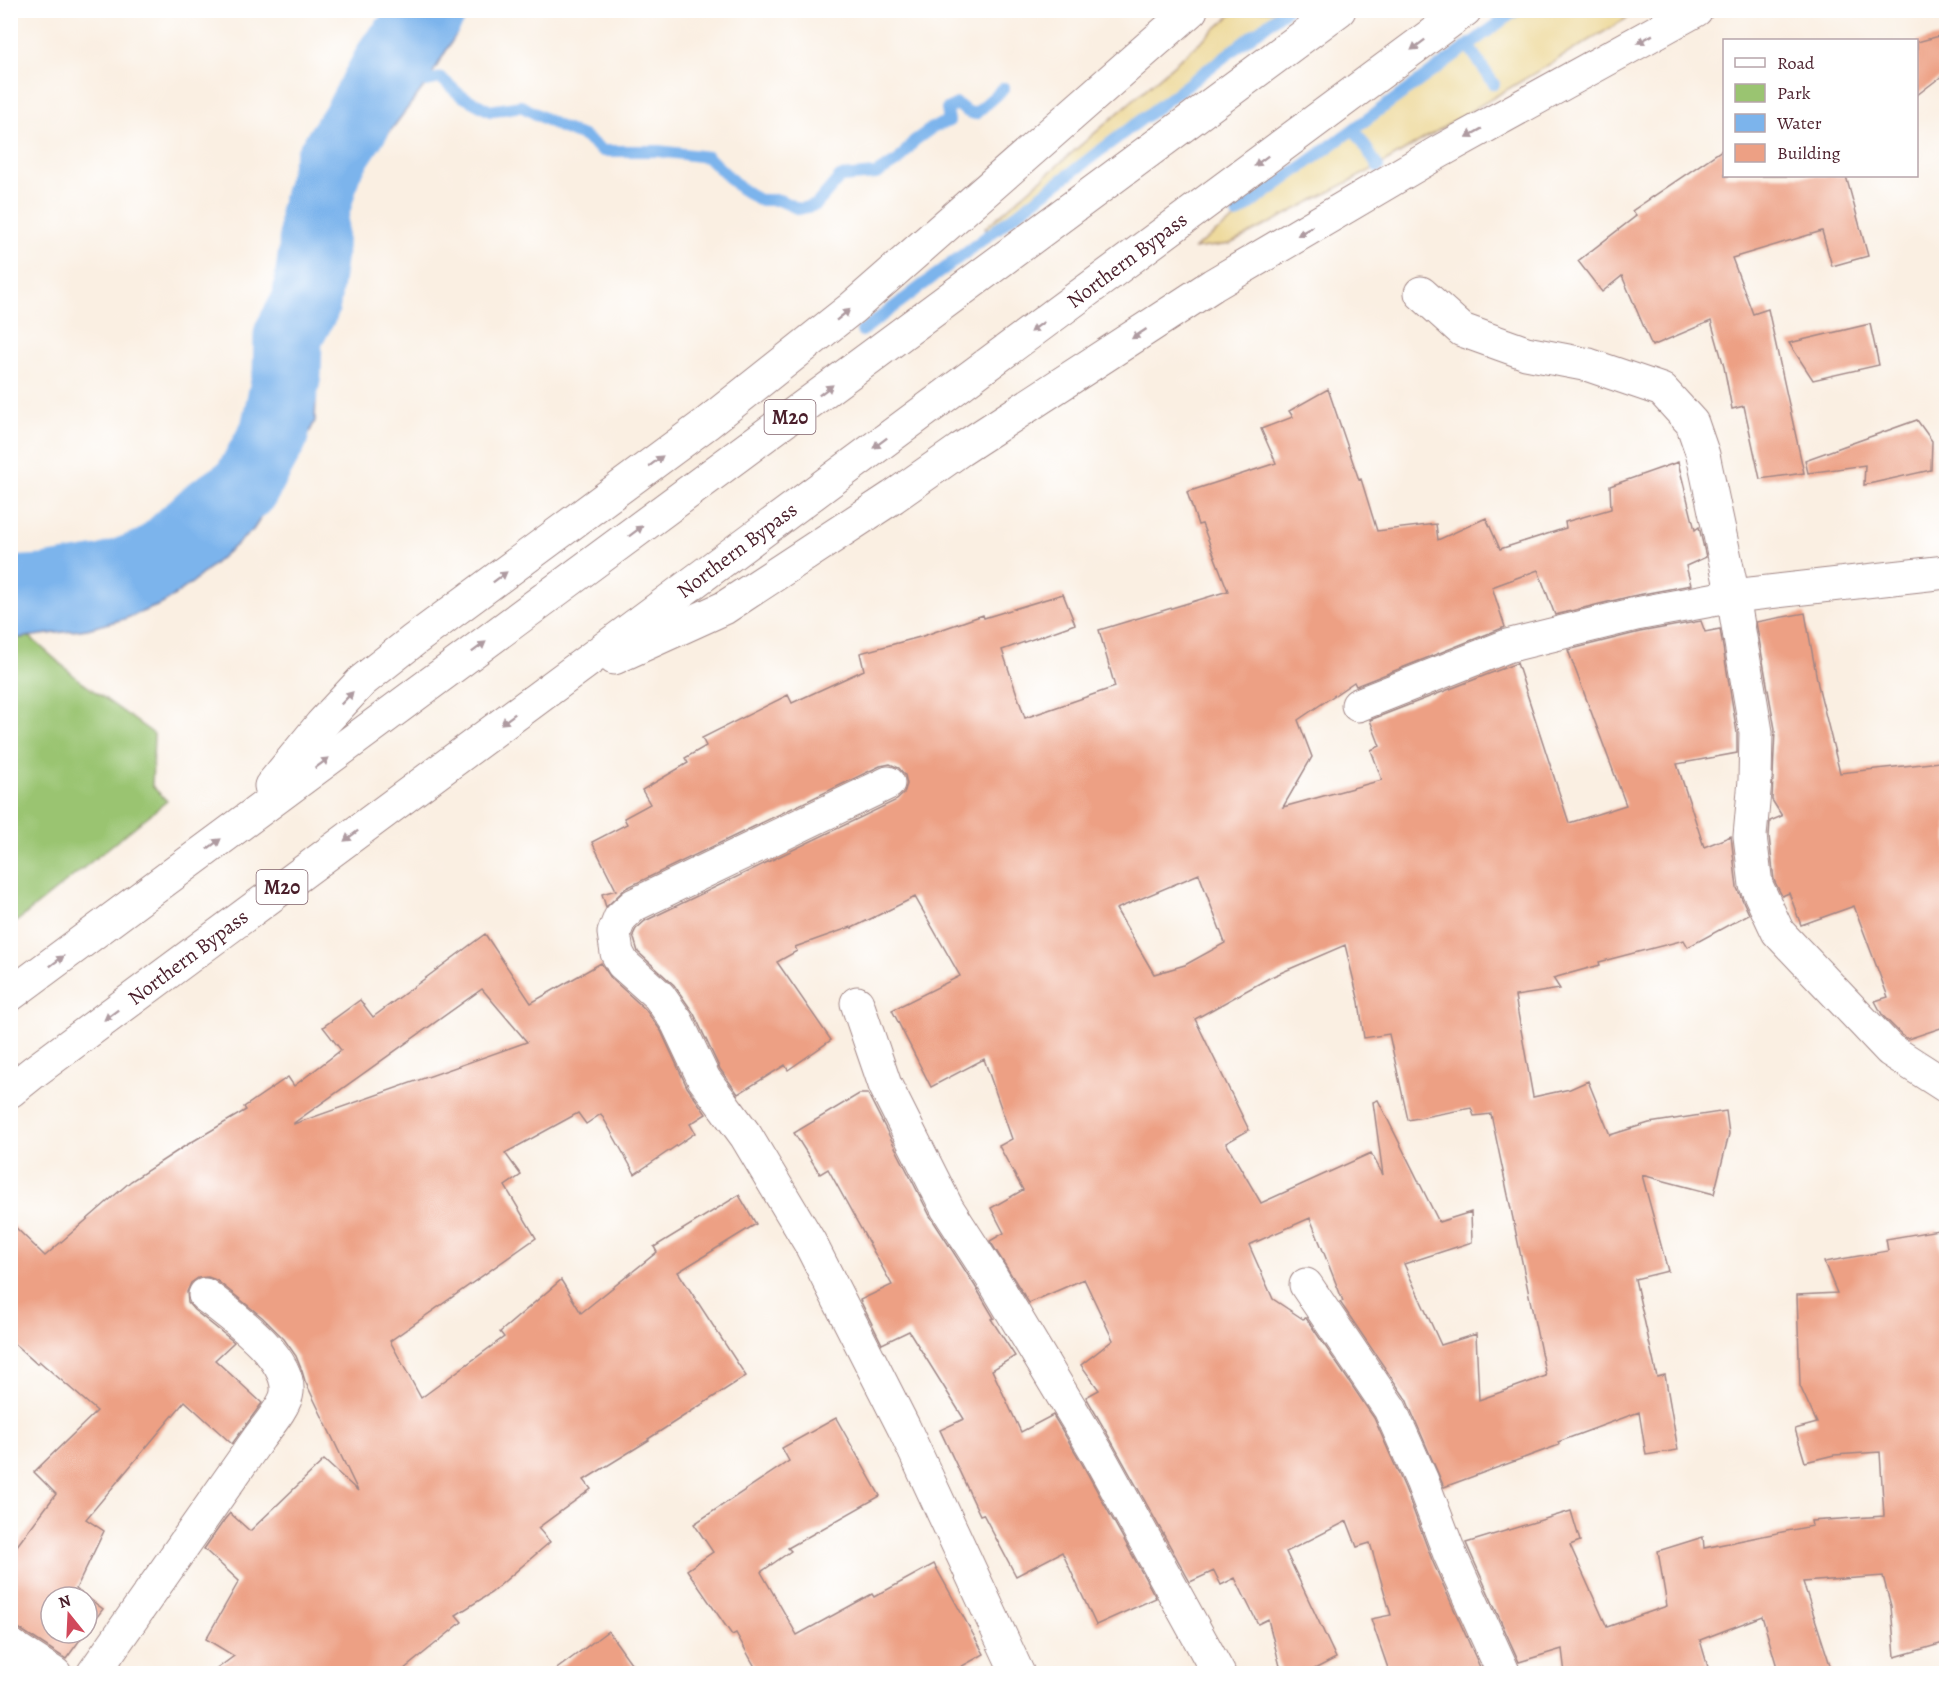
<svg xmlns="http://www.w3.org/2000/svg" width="1957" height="1684" font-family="Alegreya,serif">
	<rect width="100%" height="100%" fill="#fff"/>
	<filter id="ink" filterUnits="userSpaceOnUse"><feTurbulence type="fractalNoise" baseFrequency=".0167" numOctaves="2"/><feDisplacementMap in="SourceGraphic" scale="12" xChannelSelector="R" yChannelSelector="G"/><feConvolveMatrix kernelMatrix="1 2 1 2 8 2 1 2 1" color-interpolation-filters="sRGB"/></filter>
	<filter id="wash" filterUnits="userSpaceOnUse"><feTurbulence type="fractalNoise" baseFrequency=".008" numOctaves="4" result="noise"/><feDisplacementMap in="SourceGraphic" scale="24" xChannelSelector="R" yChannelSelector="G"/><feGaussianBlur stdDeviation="1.35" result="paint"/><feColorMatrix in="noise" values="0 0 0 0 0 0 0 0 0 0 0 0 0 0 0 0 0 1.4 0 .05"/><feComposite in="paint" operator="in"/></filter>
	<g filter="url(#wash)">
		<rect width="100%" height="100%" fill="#faefe2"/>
		<path fill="#9ac471" stroke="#72724e" stroke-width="1.5" d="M 30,637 L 79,680 L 154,734 L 152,786 L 167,801 L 11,926 L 11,639 Z"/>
		<g fill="#eeda9e" stroke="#9c7c64" stroke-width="1.5">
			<path d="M 1237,10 L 1290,11 L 1088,162 L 989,233 L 985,228 Z"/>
			<path d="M 1514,11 L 1639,11 L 1375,168 L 1230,244 L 1193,249 L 1327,152 L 1325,149 Z"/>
		</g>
		<path fill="#7cb4ec" stroke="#636a8c" stroke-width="1.5" d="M 426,11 L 470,11 L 428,81 L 370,158 L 350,190 L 335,243 L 334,299 L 327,329 L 318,349 L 315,421 L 285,481 L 253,530 L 193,582 L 162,604 L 124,619 L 87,629 L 11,639 L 11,593 L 33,593 L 65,600 L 108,598 L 121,586 L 143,582 L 173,567 L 201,544 L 242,503 L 264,459 L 276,428 L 274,384 L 290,348 L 306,274 L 326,206 L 340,169 L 365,122 L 400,67 L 423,40 Z"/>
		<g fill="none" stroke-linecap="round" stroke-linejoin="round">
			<g stroke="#7cb4ec" stroke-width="12">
				<path d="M 1469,47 L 1494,84"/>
				<path d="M 391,57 L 427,81 L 441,78 L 460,95 L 490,111 L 521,106 L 562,128 L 583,136 L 603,151 L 658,151 L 708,157 L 740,188 L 759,200 L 779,200 L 799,209 L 816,205 L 840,177 L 876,174 L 899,160 L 914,141 L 932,128 L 949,121 L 947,109 L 957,104 L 966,111 L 975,114 L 1004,88"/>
				<path d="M 1355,130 L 1378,167"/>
				<path d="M 1237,214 L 1517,10"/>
				<path d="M 862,331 L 1286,10"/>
			</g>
			<path stroke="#7cb4ec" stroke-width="69" d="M 10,591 L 44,589 L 106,579 L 156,560 L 208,512 L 245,487 L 274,434 L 287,374 L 288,336 L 306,303 L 313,251 L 314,214 L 328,164 L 357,120 L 391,57 L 432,10"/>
		</g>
		<g id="blocks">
			<g fill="#eda084" fill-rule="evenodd">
				<path d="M 1947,34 L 1947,72 L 1917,95 L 1917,42 Z"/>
				<path d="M 1725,148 L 1725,176 L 1846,176 L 1868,256 L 1832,266 L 1822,231 L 1732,258 L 1753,314 L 1768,309 L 1804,473 L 1760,479 L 1744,406 L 1732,409 L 1724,367 L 1711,321 L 1652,346 L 1622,276 L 1602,292 L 1578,261 L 1636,216 L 1632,211 Z"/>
				<path d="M 1870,324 L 1879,365 L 1813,380 L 1789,343 Z"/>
				<path d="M 1328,389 L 1359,480 L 1361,479 L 1377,531 L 1436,524 L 1438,540 L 1486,518 L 1500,549 L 1566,528 L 1565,522 L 1611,509 L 1610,486 L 1678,462 L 1695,530 L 1699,527 L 1706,557 L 1686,566 L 1691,585 L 1632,596 L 1555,615 L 1538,570 L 1492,587 L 1505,627 L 1356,686 L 1354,682 L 1298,720 L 1312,757 L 1283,807 L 1382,780 L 1371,750 L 1380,746 L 1370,720 L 1517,663 L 1569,823 L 1626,805 L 1568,650 L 1640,632 L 1701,621 L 1705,632 L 1720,629 L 1737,733 L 1737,753 L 1677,764 L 1704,847 L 1731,836 L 1737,888 L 1749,914 L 1688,947 L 1684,940 L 1599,962 L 1600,965 L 1553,978 L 1560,989 L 1515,996 L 1533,1097 L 1570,1089 L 1588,1081 L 1610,1135 L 1649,1123 L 1726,1111 L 1729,1134 L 1714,1194 L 1642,1175 L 1668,1271 L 1635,1279 L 1657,1377 L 1665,1375 L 1678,1450 L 1646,1455 L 1639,1412 L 1558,1442 L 1559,1445 L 1444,1487 L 1406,1399 L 1340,1302 L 1343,1301 L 1310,1218 L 1249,1245 L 1273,1299 L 1303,1319 L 1306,1318 L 1374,1418 L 1405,1488 L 1432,1560 L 1483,1674 L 1390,1674 L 1371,1619 L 1391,1615 L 1370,1543 L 1357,1547 L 1347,1521 L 1286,1552 L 1336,1658 L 1305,1674 L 1282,1674 L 1268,1619 L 1258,1624 L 1235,1578 L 1221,1585 L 1214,1571 L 1190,1582 L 1112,1442 L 1086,1397 L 1099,1390 L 1081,1365 L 1113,1340 L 1084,1279 L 1029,1303 L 990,1241 L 1004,1233 L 991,1208 L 1023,1190 L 999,1146 L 1012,1139 L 984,1059 L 931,1087 L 892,1010 L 960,976 L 915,897 L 852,928 L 851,927 L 795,947 L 797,951 L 777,962 L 831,1040 L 788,1070 L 785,1065 L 738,1094 L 720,1069 L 694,1014 L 674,985 L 638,952 L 633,935 L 636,929 L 645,921 L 897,800 L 904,793 L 907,784 L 905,775 L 899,768 L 890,764 L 880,766 L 626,888 L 606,907 L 602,894 L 616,890 L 592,842 L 627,824 L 624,818 L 650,804 L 642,790 L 688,763 L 685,758 L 706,746 L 702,738 L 788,695 L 792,703 L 864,670 L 860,653 L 920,637 L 983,615 L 984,618 L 1063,594 L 1075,624 L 1002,650 L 1025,718 L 1115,687 L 1099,630 L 1228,591 L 1202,524 L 1198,525 L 1187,492 L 1276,463 L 1261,429 L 1293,417 L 1289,411 ZM 1199,874 L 1225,943 L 1185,965 L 1154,974 L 1116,909 ZM 1345,945 L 1359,1002 L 1364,1038 L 1389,1034 L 1408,1120 L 1471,1108 L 1474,1116 L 1491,1114 L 1546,1376 L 1479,1400 L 1476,1334 L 1441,1345 L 1404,1264 L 1472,1242 L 1471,1212 L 1439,1222 L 1378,1100 L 1373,1102 L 1383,1175 L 1371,1153 L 1261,1203 L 1226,1143 L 1249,1130 L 1195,1019 L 1271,977 Z"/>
				<path d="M 1917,420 L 1932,441 L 1931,470 L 1864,485 L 1865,465 L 1808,473 L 1805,460 Z"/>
				<path d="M 1805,613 L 1818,685 L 1840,773 L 1940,762 L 1947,786 L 1947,1026 L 1908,1039 L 1902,1035 L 1883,1016 L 1875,1001 L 1888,997 L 1854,906 L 1801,925 L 1789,893 L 1782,896 L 1774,880 L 1769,836 L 1770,821 L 1782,816 L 1772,800 L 1775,729 L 1756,622 Z"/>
				<path d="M 485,934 L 531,1003 L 601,963 L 611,978 L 645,1009 L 661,1031 L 687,1087 L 706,1114 L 690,1124 L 695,1133 L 635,1174 L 601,1114 L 586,1124 L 578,1113 L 505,1153 L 521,1175 L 505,1186 L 536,1238 L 390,1341 L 421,1398 L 504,1337 L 500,1332 L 561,1280 L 581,1313 L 657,1252 L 654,1247 L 739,1195 L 756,1224 L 678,1272 L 746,1376 L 648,1439 L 649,1440 L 584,1480 L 591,1489 L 538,1528 L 550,1542 L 491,1593 L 456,1615 L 462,1622 L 398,1674 L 210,1674 L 234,1656 L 206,1639 L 239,1581 L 204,1549 L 225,1519 L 230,1513 L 250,1531 L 324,1460 L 358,1491 L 305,1381 L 302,1371 L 296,1356 L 284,1339 L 262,1317 L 216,1280 L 208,1277 L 198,1278 L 191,1283 L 187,1292 L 188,1303 L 194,1310 L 234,1342 L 215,1360 L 262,1403 L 232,1444 L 185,1401 L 86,1519 L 104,1531 L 76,1589 L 103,1609 L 87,1630 L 87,1597 L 51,1597 L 51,1633 L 85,1633 L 66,1659 L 20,1629 L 10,1626 L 10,1555 L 56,1494 L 34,1472 L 97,1411 L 39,1361 L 37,1364 L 10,1340 L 10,1222 L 45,1256 L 131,1181 L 185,1146 L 246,1110 L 244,1107 L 288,1077 L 294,1086 L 341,1050 L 323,1027 L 360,1000 L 373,1017 ZM 482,989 L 527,1042 L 294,1124 L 294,1123 Z"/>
				<path d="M 859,1094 L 868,1094 L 930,1216 L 975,1286 L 994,1318 L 991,1319 L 1015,1356 L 992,1370 L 1021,1432 L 1053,1415 L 1080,1460 L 1156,1598 L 1096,1625 L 1062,1552 L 1016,1576 L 983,1514 L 980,1515 L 940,1430 L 964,1419 L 909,1331 L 882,1344 L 860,1300 L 892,1285 L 828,1169 L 820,1174 L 794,1133 Z"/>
				<path d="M 1938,1230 L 1947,1298 L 1947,1642 L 1895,1657 L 1891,1606 L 1883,1576 L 1803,1582 L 1833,1674 L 1779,1674 L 1762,1616 L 1700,1640 L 1710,1674 L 1565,1674 L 1562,1649 L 1519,1662 L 1466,1543 L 1571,1511 L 1580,1541 L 1570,1545 L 1607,1627 L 1667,1606 L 1658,1551 L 1703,1537 L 1704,1548 L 1812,1526 L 1811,1521 L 1884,1516 L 1880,1452 L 1834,1455 L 1805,1462 L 1795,1429 L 1817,1423 L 1800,1386 L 1797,1295 L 1837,1293 L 1824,1262 L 1888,1251 L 1886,1239 Z"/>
				<path d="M 836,1418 L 880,1496 L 788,1548 L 791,1551 L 761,1572 L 797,1635 L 872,1594 L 874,1597 L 934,1564 L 984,1654 L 948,1674 L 759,1674 L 736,1633 L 732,1635 L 687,1570 L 713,1552 L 694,1524 L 789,1461 L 782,1448 Z"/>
				<path d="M 608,1631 L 639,1674 L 550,1674 Z"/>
			</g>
		</g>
	</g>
	<g filter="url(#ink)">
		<use href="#blocks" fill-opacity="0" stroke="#a28786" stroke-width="1.5"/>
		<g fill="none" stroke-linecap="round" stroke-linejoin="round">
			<g stroke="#a28786" stroke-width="35">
				<g id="minor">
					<path d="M 1421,293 L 1462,330 L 1526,353 L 1589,365 L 1662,390 L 1692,423 L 1703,455 L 1733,596 L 1756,732 L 1755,780 L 1750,836 L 1756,885 L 1778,932 L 1853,1011 L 1890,1050 L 1946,1086"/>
					<path d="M 1358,705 L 1507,646 L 1636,614 L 1733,596 L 1946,572"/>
					<path d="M 888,783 L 634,905 L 620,918 L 614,933 L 617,953 L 623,964 L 659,996 L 677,1022 L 704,1079 L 746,1136 L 810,1243 L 904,1428 L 1018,1674"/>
					<path d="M 857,1003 L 885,1085 L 947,1208 L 991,1276 L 1096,1451 L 1219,1674"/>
					<path d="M 1306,1285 L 1390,1409 L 1422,1481 L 1449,1552 L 1504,1674"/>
					<path d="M 10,1645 L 55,1674"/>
					<path d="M 93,1674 L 258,1439 C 266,1428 286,1405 287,1392 C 290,1356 229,1314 205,1295"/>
				</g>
			</g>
			<g stroke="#a28786" stroke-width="35">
				<g id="highway">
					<path d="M 614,658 L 724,608 L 893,497 L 960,450 L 1213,285 L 1437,153 L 1696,10"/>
					<path d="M 271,786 L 321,725 L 362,681 L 414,640 L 706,424 L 852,308 L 1191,10"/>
					<path d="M 10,995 L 1339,10"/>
					<path d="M 10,1091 L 35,1071 L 1465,10"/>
				</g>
			</g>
			<use href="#minor" stroke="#fff" stroke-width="33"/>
			<use href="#highway" stroke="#fff" stroke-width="33"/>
		</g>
		<defs><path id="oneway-solid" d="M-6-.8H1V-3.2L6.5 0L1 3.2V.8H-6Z" transform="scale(1.5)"/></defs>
		<g fill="#ae9aa0">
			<use href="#oneway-solid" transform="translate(1645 39) rotate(151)"/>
			<use href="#oneway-solid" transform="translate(1418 45) rotate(143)"/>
			<use href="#oneway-solid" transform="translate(1474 133) rotate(151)"/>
			<use href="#oneway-solid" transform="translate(1261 161) rotate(143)"/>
			<use href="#oneway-solid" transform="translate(1305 231) rotate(150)"/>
			<use href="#oneway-solid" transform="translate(843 315) rotate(-39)"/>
			<use href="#oneway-solid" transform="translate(1037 327) rotate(143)"/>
			<use href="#oneway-solid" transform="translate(1139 334) rotate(147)"/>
			<use href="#oneway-solid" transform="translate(826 390) rotate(-37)"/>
			<use href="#oneway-solid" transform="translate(880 443) rotate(143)"/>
			<use href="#oneway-solid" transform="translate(656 461) rotate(-37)"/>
			<use href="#oneway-solid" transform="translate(636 531) rotate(-37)"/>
			<use href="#oneway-solid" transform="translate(500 577) rotate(-37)"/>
			<use href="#oneway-solid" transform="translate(479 647) rotate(-37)"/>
			<use href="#oneway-solid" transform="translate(347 698) rotate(-46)"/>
			<use href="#oneway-solid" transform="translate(508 719) rotate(143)"/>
			<use href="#oneway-solid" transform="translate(322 763) rotate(-37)"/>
			<use href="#oneway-solid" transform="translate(351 836) rotate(143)"/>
			<use href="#oneway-solid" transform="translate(214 844) rotate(-37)"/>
			<use href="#oneway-solid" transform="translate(57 961) rotate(-37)"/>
			<use href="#oneway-solid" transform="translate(111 1015) rotate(143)"/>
		</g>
	</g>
	<g text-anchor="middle" stroke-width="6" stroke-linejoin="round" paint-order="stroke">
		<g fill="#fff" stroke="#80626b" stroke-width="1.5">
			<rect x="764.5" y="400" width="51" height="34" rx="4.5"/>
			<rect x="256.5" y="870" width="51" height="34" rx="4.5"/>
		</g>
		<g font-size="20" font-weight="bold" fill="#4a1f2b">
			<text x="790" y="424">M20</text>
			<text x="282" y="894">M20</text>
		</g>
		<g font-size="21" fill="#4a1f2b" stroke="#fff">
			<text transform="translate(1127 260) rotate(-37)" y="7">Northern Bypass</text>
			<text transform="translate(737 550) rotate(-37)" y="7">Northern Bypass</text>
			<text transform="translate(188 957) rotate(-37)" y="7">Northern Bypass</text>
		</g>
	</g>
	<rect width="1957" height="1684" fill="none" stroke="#fff" stroke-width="36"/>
	<rect x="1723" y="39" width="195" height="138" fill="#ffffff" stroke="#b7a5aa" stroke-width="1.5"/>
	<rect x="1735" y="58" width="30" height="9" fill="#ffffff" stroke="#b7a5aa" stroke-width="1.5"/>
	<text x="1777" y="69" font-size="18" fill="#4a1f2b">Road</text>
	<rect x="1735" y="84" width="30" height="18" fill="#9ac471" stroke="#b7a5aa" stroke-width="1.5"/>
	<text x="1777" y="99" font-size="18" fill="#4a1f2b">Park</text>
	<rect x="1735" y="114" width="30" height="18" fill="#7cb4ec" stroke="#b7a5aa" stroke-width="1.5"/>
	<text x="1777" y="129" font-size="18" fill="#4a1f2b">Water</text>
	<rect x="1735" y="144" width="30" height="18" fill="#eda084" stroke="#b7a5aa" stroke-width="1.5"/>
	<text x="1777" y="159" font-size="18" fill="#4a1f2b">Building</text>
	<g transform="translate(69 1615) rotate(342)"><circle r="28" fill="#ffffff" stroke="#b7a5aa" stroke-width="1.5"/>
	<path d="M0-4.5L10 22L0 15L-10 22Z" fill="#d1495b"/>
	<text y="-9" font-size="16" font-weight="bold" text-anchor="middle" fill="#4a1f2b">N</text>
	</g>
</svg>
